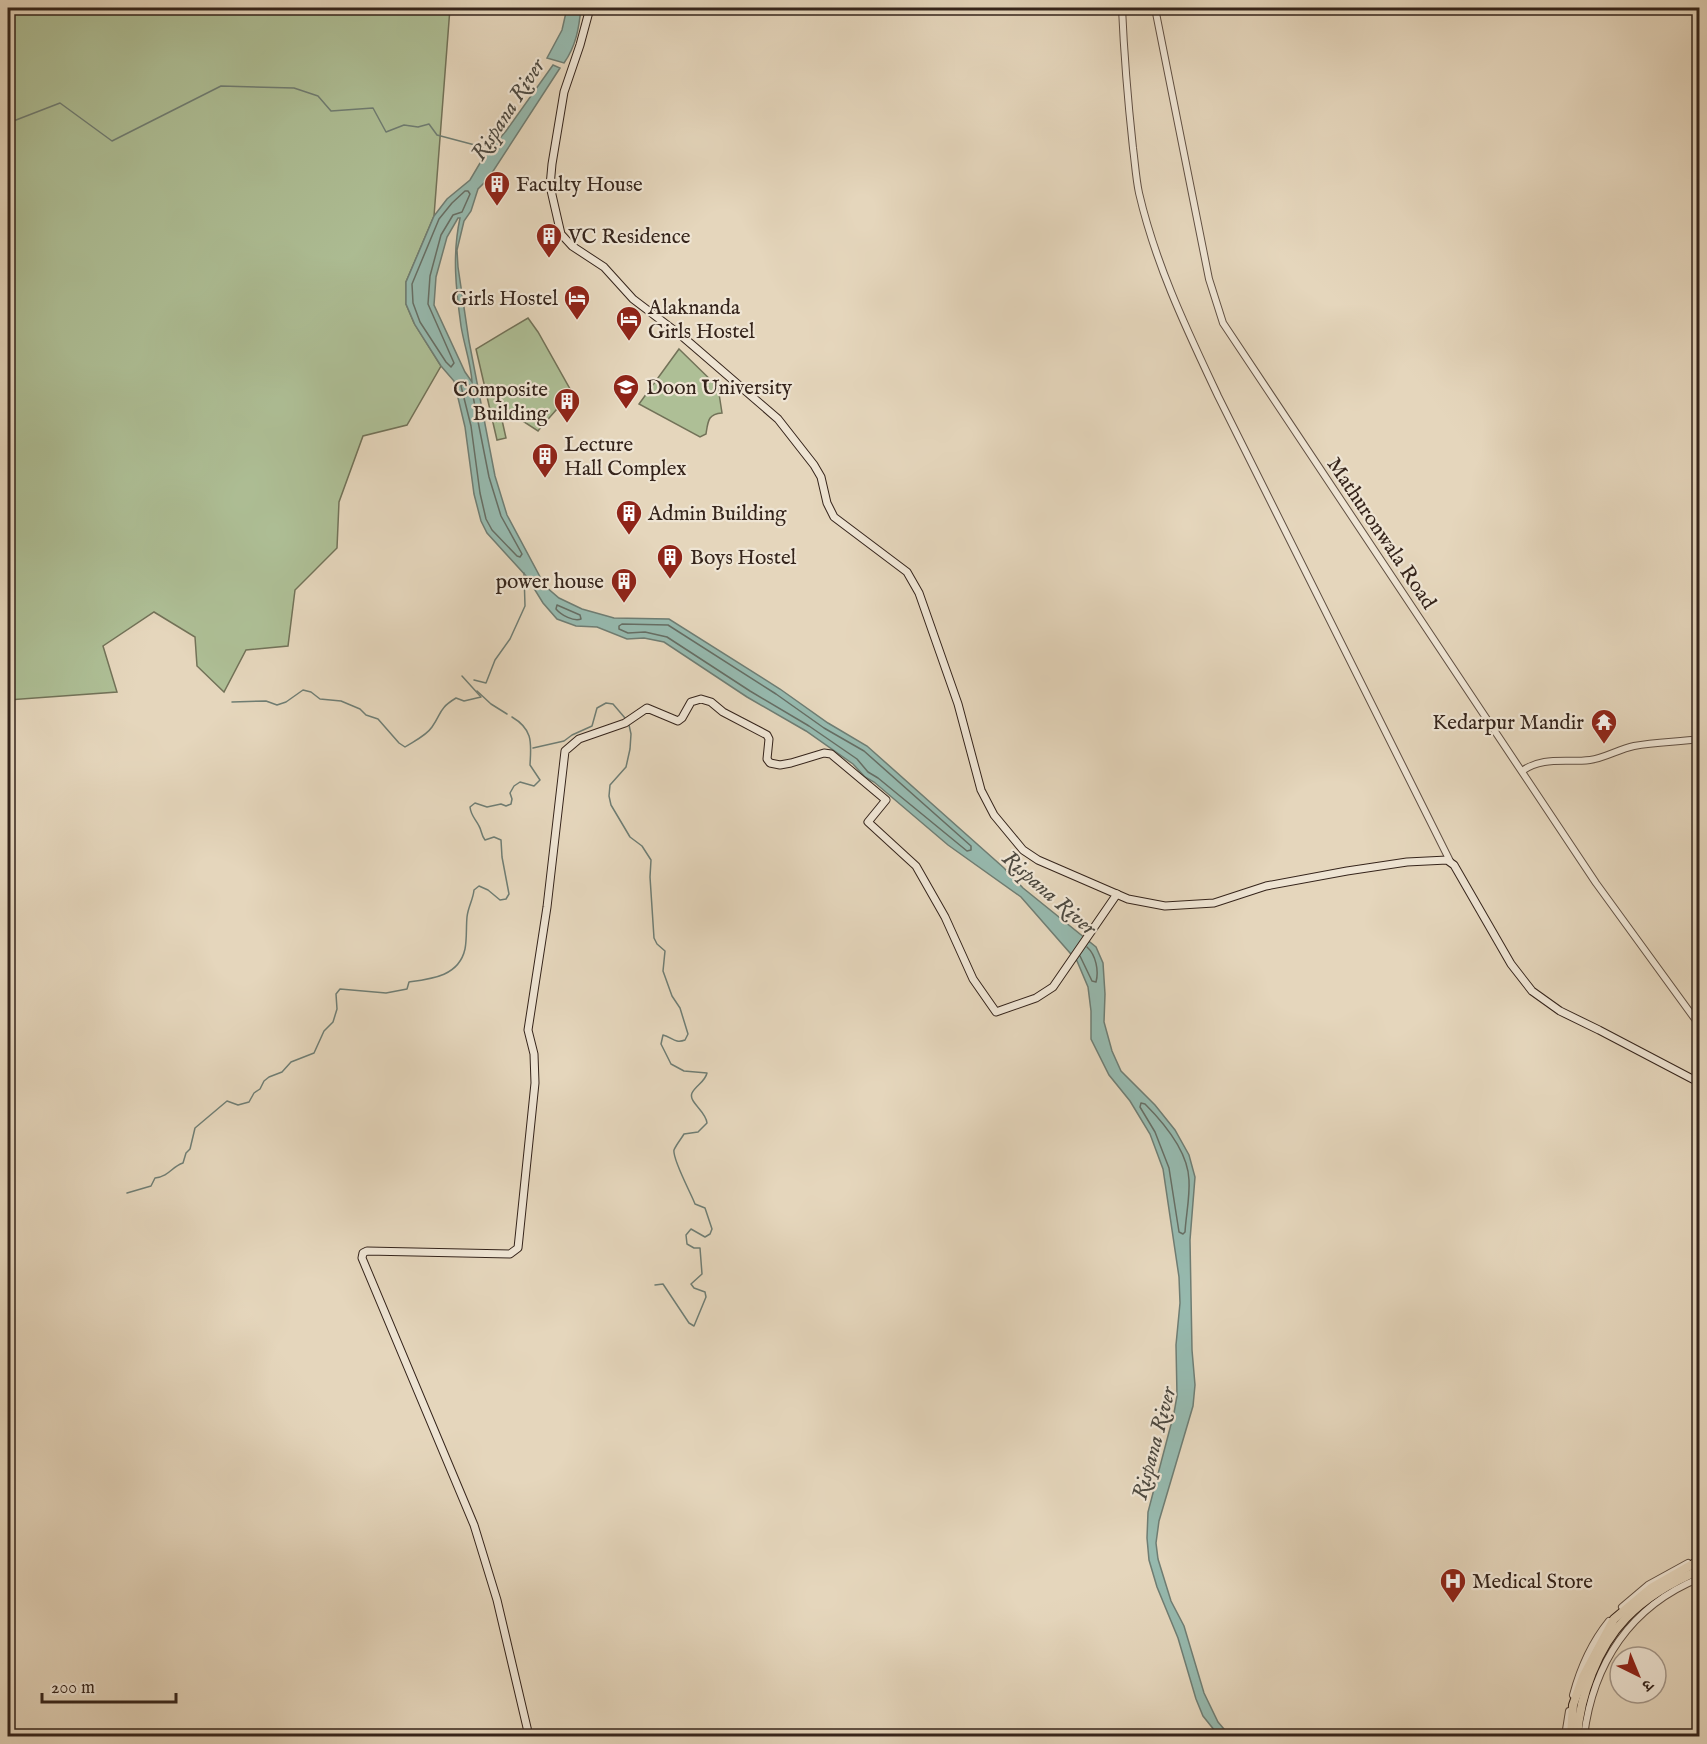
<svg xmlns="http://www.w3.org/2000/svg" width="1707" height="1744" font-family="'IM FELL English','Noto Serif Devanagari',serif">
	<rect width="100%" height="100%" fill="#e5d6bc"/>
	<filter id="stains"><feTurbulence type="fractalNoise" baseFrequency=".00333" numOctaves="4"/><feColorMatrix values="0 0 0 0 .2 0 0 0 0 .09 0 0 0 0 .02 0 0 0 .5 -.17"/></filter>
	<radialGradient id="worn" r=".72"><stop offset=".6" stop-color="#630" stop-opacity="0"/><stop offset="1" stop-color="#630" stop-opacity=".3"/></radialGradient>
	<g fill="#aebf96" stroke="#727258" stroke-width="1.5">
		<path d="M 8,8 L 450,8 L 434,216 L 406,282 L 406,304 L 414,323 L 441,366 L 407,425 L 363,436 L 339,502 L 337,548 L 295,590 L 288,646 L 246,650 L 224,692 L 197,666 L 195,637 L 154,612 L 103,646 L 117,692 L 8,700 Z"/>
		<path d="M 528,318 L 538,332 L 570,389 C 568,400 546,420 538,431 L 512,414 L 502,420 L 506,438 L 497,440 L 476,349 Z"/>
		<path d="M 679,349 L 718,387 L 722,413 C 708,414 708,421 706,434 L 700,437 L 639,404 Z"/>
	</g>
	<g fill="#96b9ae" stroke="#6f7d73" stroke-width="1.5" fill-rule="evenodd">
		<path d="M 567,8 L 581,8 C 579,28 576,46 564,63 L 547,58 L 562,30 Z"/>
		<path d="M 553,65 L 560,68 L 488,179 L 478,189 L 471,211 L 464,221 L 457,250 L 458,267 L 469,341 L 495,476 L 507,515 L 545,586 L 559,598 L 582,609 L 614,618 L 669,619 L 780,689 L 828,723 L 867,746 L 1004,868 L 1023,888 L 1096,947 L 1103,963 L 1105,994 L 1104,1022 L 1112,1051 L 1121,1071 L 1155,1105 L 1175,1130 L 1189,1155 L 1195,1177 L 1190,1240 L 1192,1350 L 1195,1385 L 1193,1406 L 1159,1521 L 1156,1543 L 1158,1559 L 1171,1601 L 1184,1626 L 1204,1693 L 1218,1722 L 1230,1736 L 1219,1736 L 1203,1716 L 1196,1699 L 1178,1638 L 1157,1587 L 1149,1560 L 1147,1538 L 1148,1512 L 1174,1413 L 1177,1396 L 1176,1345 L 1180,1303 L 1179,1277 L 1163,1169 L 1150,1134 L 1130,1101 L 1109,1075 L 1091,1039 L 1091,1011 L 1088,987 L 1077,961 L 1021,897 L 948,845 L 874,782 L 865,777 L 853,764 L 806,731 L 747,697 L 664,642 L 644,638 L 627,639 L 597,627 L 576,626 L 557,619 L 543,603 L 527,577 L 487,533 L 481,521 L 474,494 L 465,427 L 454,381 L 441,366 L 415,325 L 406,304 L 406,282 L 434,216 L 447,199 L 470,180 L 483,158 L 506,131 ZM 458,218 L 460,218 C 452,255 456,290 461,326 C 464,345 471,363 472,382 L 465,372 L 434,305 L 436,277 L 447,237 Z"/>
	</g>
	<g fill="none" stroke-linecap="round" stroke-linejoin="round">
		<g stroke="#666e64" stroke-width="1.5">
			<path d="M 465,191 L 468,191 L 470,194 L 462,212 L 453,215 L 441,235 L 430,276 L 428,304 L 454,363 L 451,367 L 446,362 L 420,322 L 413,303 L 412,284 L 439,219 L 452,203 Z"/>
			<path d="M 463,383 L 471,386 L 489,477 L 501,516 L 522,554 L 520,557 L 517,556 L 492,530 L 486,519 L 480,493 L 471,426 L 461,386 Z"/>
			<path d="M 557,605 L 580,615 L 581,619 C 574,622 561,615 556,609 Z"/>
			<path d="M 622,624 L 668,625 L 776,694 L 824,728 L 864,751 L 971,846 L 971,850 L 967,851 L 878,778 L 868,772 L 857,759 L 809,726 L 750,691 L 667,637 L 645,632 L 628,633 L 619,629 L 619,626 Z"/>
			<path d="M 1080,956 L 1092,981 L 1096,982 C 1099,971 1096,955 1087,947"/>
			<path d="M 1141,1103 L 1145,1104 C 1164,1123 1188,1152 1189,1180 C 1190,1197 1186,1215 1185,1232 L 1183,1234 L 1179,1232 L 1169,1168 L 1155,1132 L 1140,1107 Z"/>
		</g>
		<g stroke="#6f7d73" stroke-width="1.5">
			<path d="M 8,121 L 16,120 L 60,103 L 112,141 L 221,86 L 294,88 L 318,96 L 331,111 L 373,108 L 386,132 L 404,125 L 418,127 L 429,124 L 437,135 L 490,149"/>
			<path d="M 474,680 L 486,683 L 495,660 L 510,639 L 525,606 L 524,573"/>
			<path d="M 477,691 L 491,704 L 507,714"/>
			<path d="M 232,702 L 266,701 L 277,705 L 286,702 L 303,690 L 311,692 L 320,699 L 341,701 L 360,709 L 366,715 L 378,719 L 399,743 L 405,747 C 414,741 426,736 432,727 C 442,713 438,709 456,698 L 464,701 L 481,697 L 462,676"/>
			<path d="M 629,725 L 631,734 L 630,749 L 626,767 L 610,785 L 609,796 L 611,805 L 630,837 L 642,846 L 651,860 L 650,877 L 654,938 L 657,944 L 665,951 L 663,971 L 672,996 L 680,1008 L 688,1034 L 685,1040 C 675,1044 672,1037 663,1035 L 661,1044 L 671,1064 L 684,1071 L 707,1073 C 705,1082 696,1085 692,1093 C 688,1102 706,1111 707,1123 L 698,1132 L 684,1134 C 681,1139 676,1145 674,1150 C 672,1159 691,1193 695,1204 L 705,1208 L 712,1229 L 710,1234 L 705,1237 L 691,1229 L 686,1235 L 687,1244 L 694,1248 L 700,1248 L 702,1274 L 691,1284 L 694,1288 L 705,1292 L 706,1297 L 694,1326 L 689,1323 L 663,1284 L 655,1285"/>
			<path d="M 533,748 L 564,741 L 572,735 L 592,726 L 597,708 L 606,703 L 613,704 L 625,718"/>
			<path d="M 127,1193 L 151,1186 L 155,1178 C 170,1176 171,1167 183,1163 L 186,1153 L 190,1149 L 195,1128 L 227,1101 L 238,1105 L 249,1102 L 254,1093 L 260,1089 L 264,1081 L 269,1077 L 282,1072 L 291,1062 L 314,1053 L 324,1031 L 333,1022 L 337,1009 L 336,994 L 340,989 L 386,993 L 407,989 L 409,982 C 432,979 459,976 465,949 C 467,939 466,927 467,917 C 468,907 473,900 474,890 L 479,886 L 488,890 L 500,900 L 506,899 L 509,894 L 502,857 L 501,840 L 494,837 L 485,840 C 481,835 482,831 479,826 C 475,818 471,816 470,807 L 475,803 L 487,807 L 501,804 L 506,806 L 511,804 L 512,799 L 510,793 L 514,786 L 520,782 L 534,786 L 540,780 L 530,765 C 531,744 534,730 512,717"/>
		</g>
		<g stroke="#615043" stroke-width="8">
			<g id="tertiary">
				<path d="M 1122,8 C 1124,54 1128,102 1133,148 C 1135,163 1136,179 1139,193 C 1156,266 1187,330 1218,396 L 1450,861"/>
				<path d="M 1155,8 L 1209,279 L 1223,323 L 1596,883 L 1700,1026"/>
				<path d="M 1522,771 C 1543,756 1566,763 1590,760 C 1605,758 1619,749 1634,746 C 1656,742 1678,742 1700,739"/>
				<path d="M 1622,1607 L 1648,1585 L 1688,1563"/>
				<path d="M 1573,1695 C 1580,1669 1592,1642 1609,1621"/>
				<path d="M 1565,1736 L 1569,1711"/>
				<path d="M 1584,1736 C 1593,1664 1630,1606 1700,1578"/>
			</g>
		</g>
		<g stroke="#35241b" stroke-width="9">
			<g id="secondary">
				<path d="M 590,8 L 580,45 L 564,92 L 552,164 L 550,186 L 561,234 L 572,246 L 604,267 L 633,299 L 683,337 L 778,419 L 814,465 L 821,477 L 827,503 L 834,517 L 907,572 L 919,593 L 958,704 L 981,790 L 994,815 L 1023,850 L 1038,860 L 1128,899 L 1165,906 L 1214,903 L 1266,886 L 1347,871 L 1407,862 L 1447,860 L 1454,865 L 1511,964 L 1532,991 L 1560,1011 L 1599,1030 L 1700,1083"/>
				<path d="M 529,1736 L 497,1600 L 474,1525 L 362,1258 L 363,1253 L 367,1251 L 510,1254 L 518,1248 L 535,1083 L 534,1054 L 528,1030 L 547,907 L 565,751 L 579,739 L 625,723 L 647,708 L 678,721 L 682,718 L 691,702 L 701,699 L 711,702 L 723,712 L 767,735 L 769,739 L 767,759 L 770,763 L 780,765 L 791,763 L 824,753 L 831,754 L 886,800 L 868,822 L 916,866 L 945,917 L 973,979 L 996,1012 L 1036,998 L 1053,987 L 1117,894"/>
			</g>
		</g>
		<g stroke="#35241b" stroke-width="10">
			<g id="trunk">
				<path d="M 1571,1736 L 1573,1705 L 1583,1677 L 1614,1619 L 1651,1588 L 1700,1560"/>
				<path d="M 1577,1736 C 1580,1696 1597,1648 1626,1618 C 1646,1597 1674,1581 1700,1570"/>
			</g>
		</g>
		<use href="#tertiary" stroke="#eee4d3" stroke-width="6"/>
		<use href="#secondary" stroke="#eee4d3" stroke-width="7"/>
		<use href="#trunk" stroke="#e5d6bc" stroke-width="8"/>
	</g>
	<defs>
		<g id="building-pin" transform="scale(1.35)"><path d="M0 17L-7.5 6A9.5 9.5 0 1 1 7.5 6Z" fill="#8f2418" stroke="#eee4d3"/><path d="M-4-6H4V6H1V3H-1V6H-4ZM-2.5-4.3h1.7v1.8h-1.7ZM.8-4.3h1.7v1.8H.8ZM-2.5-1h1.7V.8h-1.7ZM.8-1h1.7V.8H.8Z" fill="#fff"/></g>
		<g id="hotel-pin" transform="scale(1.35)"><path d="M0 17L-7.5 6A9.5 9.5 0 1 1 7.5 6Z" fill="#8f2418" stroke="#eee4d3"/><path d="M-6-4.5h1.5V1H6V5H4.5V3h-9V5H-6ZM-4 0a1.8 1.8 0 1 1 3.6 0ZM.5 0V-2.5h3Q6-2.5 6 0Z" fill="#fff"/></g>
		<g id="university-pin" transform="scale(1.35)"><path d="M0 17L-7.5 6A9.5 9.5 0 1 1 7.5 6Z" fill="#8f2418" stroke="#eee4d3"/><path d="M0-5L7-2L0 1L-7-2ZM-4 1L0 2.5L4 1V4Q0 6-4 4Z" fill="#fff"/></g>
		<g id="temple-pin" transform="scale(1.35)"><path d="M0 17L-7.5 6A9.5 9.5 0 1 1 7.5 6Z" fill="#8f2418" stroke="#eee4d3"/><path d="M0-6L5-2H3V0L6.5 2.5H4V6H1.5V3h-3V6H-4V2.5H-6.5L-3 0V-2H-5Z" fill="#fff"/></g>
		<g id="hospital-pin" transform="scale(1.35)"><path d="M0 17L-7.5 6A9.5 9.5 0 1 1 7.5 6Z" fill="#8f2418" stroke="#eee4d3"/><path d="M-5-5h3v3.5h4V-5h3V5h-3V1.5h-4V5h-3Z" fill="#fff"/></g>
	</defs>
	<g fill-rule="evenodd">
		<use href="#building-pin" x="497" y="184"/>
		<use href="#building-pin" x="549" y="236"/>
		<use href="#hotel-pin" x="577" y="298"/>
		<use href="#hotel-pin" x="629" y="319"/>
		<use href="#university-pin" x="626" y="387"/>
		<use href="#building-pin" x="567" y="401"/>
		<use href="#building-pin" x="545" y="456"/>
		<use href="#building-pin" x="629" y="513"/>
		<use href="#building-pin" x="670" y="557"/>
		<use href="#building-pin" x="624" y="581"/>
		<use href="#temple-pin" x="1604" y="722"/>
		<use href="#hospital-pin" x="1453" y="1581"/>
	</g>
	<g text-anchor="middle" stroke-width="4.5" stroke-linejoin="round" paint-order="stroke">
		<g font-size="21" fill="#35241b" stroke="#eee4d3" text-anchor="start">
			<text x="516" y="191">Faculty House</text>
			<text x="568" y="243">VC Residence</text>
			<text x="558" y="305" text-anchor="end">Girls Hostel</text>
			<text x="648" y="314">Alaknanda<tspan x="648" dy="24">Girls Hostel</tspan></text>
			<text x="646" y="394">Doon University</text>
			<text x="548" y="396" text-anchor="end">Composite<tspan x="548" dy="24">Building</tspan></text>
			<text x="564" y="451">Lecture<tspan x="564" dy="24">Hall Complex</tspan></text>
			<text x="648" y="520">Admin Building</text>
			<text x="690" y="564">Boys Hostel</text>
			<text x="604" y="588" text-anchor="end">power house</text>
			<text x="1584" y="729" text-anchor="end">Kedarpur Mandir</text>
			<text x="1472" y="1588">Medical Store</text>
		</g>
		<g font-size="21" fill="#35241b" stroke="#eee4d3">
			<text transform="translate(1382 533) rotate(56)" y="7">Mathuronwala Road</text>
		</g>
		<g font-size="22" font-style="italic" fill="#4d4940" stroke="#eee4d3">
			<text transform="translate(507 109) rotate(-57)" y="8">Rispana River</text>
			<text transform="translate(1050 892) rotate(41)" y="8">Rispana River</text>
			<text transform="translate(1153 1443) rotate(-75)" y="8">Rispana River</text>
		</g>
	</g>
	<rect width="1707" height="1744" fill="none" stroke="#e5d6bc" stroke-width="30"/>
	<rect x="9" y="9" width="1689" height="1726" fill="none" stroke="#35241b" stroke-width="3"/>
	<rect x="15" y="15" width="1677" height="1714" fill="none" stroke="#35241b" stroke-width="1.5"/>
	<g transform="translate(1638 1675) rotate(137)"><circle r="28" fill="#eee4d3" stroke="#a49789" stroke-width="1.5"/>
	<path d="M0-4.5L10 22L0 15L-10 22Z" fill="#8f2418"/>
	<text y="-9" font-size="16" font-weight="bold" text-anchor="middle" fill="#35241b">उ</text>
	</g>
	<path d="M42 1693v9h134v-9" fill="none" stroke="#35241b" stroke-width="3"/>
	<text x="51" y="1693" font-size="18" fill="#35241b" stroke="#eee4d3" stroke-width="4.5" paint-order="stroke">200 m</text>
	<rect width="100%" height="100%" filter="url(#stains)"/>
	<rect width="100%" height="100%" fill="url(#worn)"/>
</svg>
